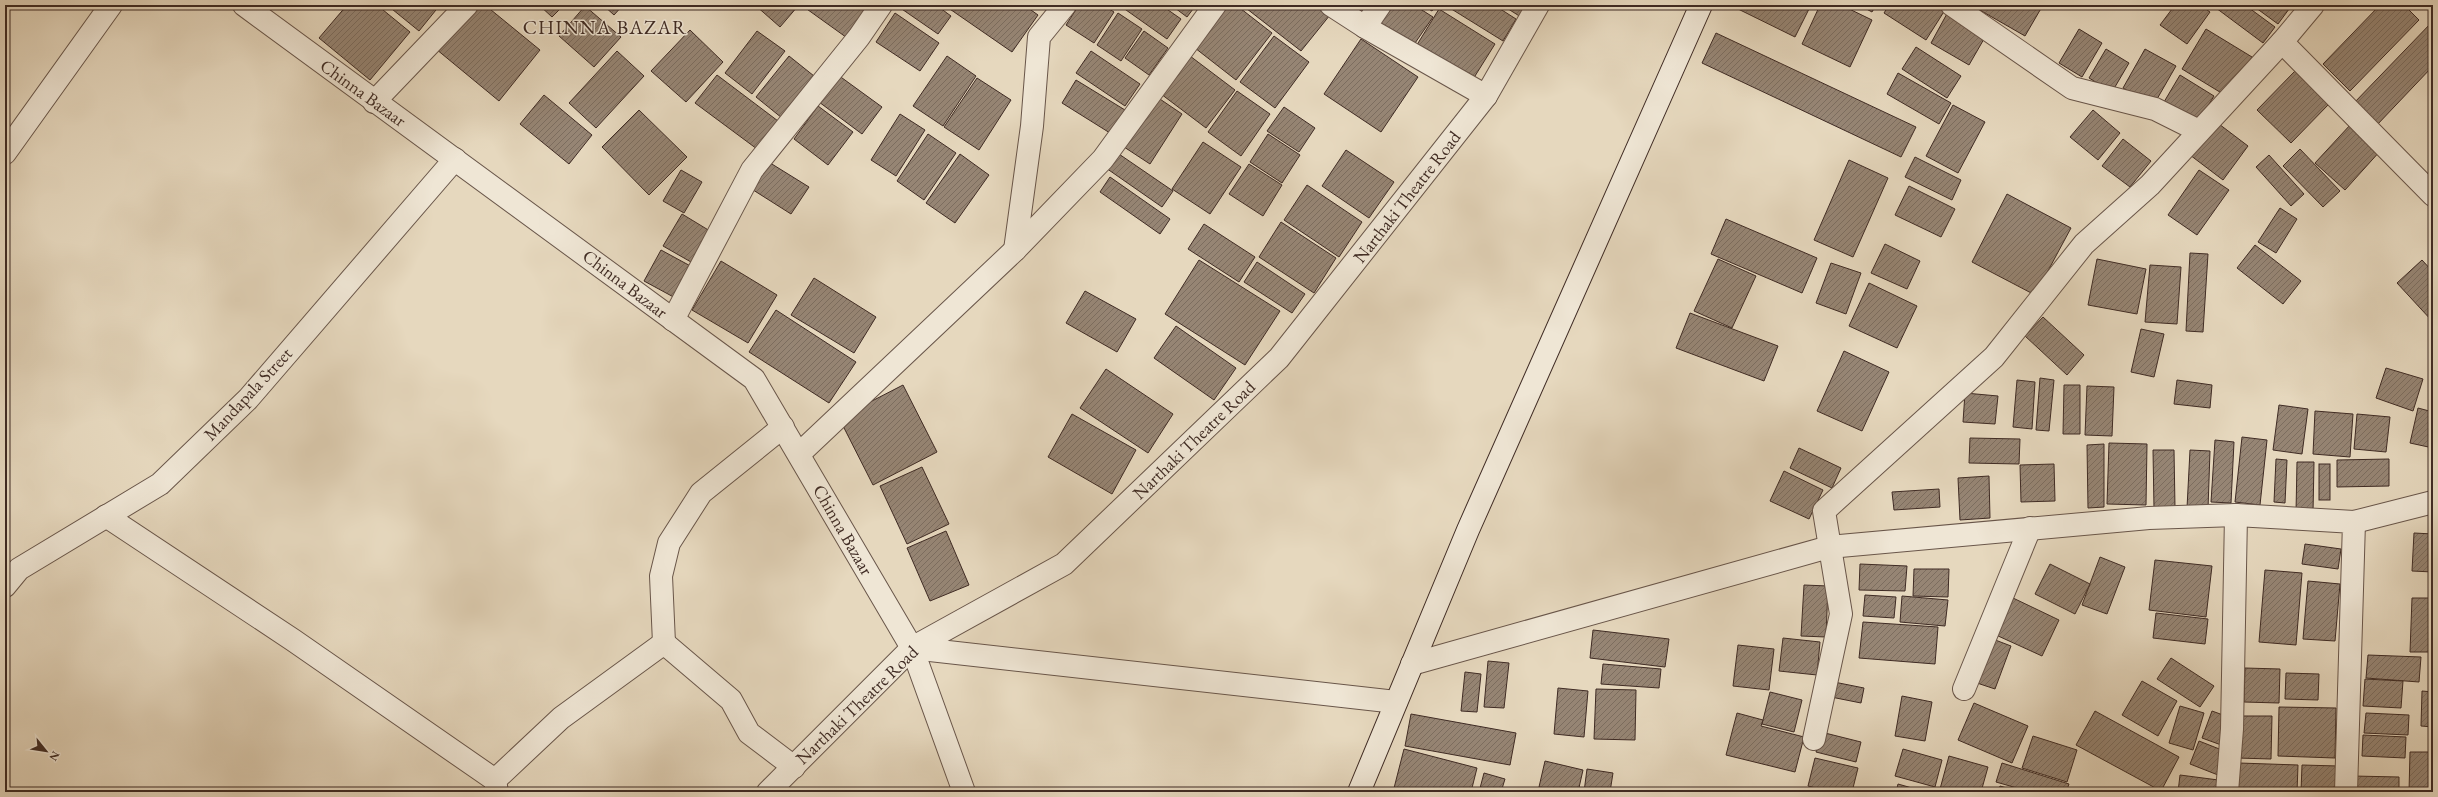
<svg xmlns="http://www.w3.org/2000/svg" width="2438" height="797" font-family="'EB Garamond',serif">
	<defs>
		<pattern id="building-hatch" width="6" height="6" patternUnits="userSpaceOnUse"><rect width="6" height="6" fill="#968574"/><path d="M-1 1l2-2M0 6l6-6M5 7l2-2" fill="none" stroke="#7c6d5f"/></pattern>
	</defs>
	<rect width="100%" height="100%" fill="#e6d8be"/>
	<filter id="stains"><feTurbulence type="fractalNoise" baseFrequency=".005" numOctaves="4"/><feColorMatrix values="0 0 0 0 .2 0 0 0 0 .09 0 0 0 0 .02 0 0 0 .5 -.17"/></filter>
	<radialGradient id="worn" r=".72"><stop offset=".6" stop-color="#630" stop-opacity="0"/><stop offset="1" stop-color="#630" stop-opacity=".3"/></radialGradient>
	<g fill="url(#building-hatch)" stroke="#3f2b24">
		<path d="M 347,5 L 377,5 L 410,32 L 370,80 L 319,38 Z"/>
		<path d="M 387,5 L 440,5 L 419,31 Z"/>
		<path d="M 472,5 L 485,5 L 540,50 L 499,101 L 436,49 Z"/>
		<path d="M 539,5 L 564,5 L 552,17 Z"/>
		<path d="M 603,5 L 623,5 L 614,15 Z"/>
		<path d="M 755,5 L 798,5 L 798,6 L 780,27 Z"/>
		<path d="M 806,5 L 875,5 L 850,40 L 804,7 Z"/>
		<path d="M 896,5 L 936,5 L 951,16 L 938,34 Z"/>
		<path d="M 944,5 L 1024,5 L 1038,15 L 1012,52 Z"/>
		<path d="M 1079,5 L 1103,5 L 1114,12 L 1094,43 L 1066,25 Z"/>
		<path d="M 1119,5 L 1161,5 L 1181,19 L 1167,39 Z"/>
		<path d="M 1171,5 L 1196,5 L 1187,17 Z"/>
		<path d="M 1228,5 L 1236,5 L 1272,33 L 1236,80 L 1195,48 Z"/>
		<path d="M 1242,5 L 1317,5 L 1330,15 L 1301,51 Z"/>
		<path d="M 1339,5 L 1375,5 L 1363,22 Z"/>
		<path d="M 1384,5 L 1414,5 L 1433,17 L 1413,46 L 1374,21 Z"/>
		<path d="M 1422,5 L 1436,5 L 1432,11 Z"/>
		<path d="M 1445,5 L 1494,5 L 1516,19 L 1503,41 Z"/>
		<path d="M 1502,5 L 1532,5 L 1524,19 Z"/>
		<path d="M 1735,5 L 1811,5 L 1795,37 L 1734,7 Z"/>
		<path d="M 1820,5 L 1841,5 L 1872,20 L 1850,67 L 1802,44 Z"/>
		<path d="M 1859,5 L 1876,5 L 1872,12 Z"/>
		<path d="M 1889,5 L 1938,5 L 1945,10 L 1926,40 L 1884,13 Z"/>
		<path d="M 1971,5 L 2043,5 L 2025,36 Z"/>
		<path d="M 2175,5 L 2200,5 L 2210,12 L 2187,44 L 2160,25 Z"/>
		<path d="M 2212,5 L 2245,5 L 2275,27 L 2263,43 Z"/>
		<path d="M 2252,5 L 2292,5 L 2278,24 Z"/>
		<path d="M 2380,5 L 2404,5 L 2419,20 L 2350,91 L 2323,64 Z"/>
		<path d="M 585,6 L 621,37 L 594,67 L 559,36 Z"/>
		<path d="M 1439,9 L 1495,44 L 1470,84 L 1415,48 Z"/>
		<path d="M 1949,10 L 1988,32 L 1969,65 L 1931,43 Z"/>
		<path d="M 895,13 L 939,43 L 920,71 L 876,42 Z"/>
		<path d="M 1118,13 L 1142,29 L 1121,61 L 1097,45 Z"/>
		<path d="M 2433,21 L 2433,66 L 2376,126 L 2353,104 Z"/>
		<path d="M 2079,29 L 2102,43 L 2082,77 L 2059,63 Z"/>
		<path d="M 2206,29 L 2252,57 L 2228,97 L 2182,69 Z"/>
		<path d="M 690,30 L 723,62 L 686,102 L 651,71 Z"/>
		<path d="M 757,31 L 785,51 L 752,94 L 725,73 Z"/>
		<path d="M 1144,31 L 1168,48 L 1149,75 L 1125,58 Z"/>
		<path d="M 1716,33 L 1916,127 L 1901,157 L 1702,63 Z"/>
		<path d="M 1274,36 L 1309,62 L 1275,108 L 1240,82 Z"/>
		<path d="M 1361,39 L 1418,77 L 1381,132 L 1324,94 Z"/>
		<path d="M 1916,47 L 1961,76 L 1947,98 L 1902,69 Z"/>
		<path d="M 2106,49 L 2129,63 L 2112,92 L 2089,78 Z"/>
		<path d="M 2145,49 L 2176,66 L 2153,106 L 2123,88 Z"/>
		<path d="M 617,51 L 644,76 L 596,128 L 569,103 Z"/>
		<path d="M 1091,51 L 1140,84 L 1125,106 L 1076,73 Z"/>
		<path d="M 789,56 L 814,76 L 782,118 L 756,97 Z"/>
		<path d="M 947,56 L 976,76 L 943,126 L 913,106 Z"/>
		<path d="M 1190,56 L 1235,90 L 1206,128 L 1161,94 Z"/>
		<path d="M 2295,71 L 2329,104 L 2291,143 L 2257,110 Z"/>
		<path d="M 1898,73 L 1951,103 L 1939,124 L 1887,94 Z"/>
		<path d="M 717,75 L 778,121 L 757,149 L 695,103 Z"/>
		<path d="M 838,75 L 882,107 L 862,134 L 819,102 Z"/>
		<path d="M 2180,75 L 2214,96 L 2195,127 L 2161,107 Z"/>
		<path d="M 977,78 L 1011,100 L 979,150 L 944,127 Z"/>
		<path d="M 1076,80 L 1125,110 L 1110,133 L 1062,103 Z"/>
		<path d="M 1237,91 L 1270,114 L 1241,156 L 1208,132 Z"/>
		<path d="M 544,95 L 592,135 L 569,164 L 520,124 Z"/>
		<path d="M 1154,95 L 1182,114 L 1150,164 L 1121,145 Z"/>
		<path d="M 1953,105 L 1985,122 L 1958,173 L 1926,156 Z"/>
		<path d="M 818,106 L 853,132 L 828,165 L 794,139 Z"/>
		<path d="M 1284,107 L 1315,128 L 1299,152 L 1267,131 Z"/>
		<path d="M 639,110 L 687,157 L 649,195 L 602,147 Z"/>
		<path d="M 2093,110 L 2120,133 L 2098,160 L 2070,137 Z"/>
		<path d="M 900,114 L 925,130 L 896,176 L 871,160 Z"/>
		<path d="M 2215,121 L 2248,146 L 2223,180 L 2190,155 Z"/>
		<path d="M 2351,124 L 2381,150 L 2345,190 L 2315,163 Z"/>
		<path d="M 928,134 L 956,153 L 924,200 L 897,181 Z"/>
		<path d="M 1268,134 L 1300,155 L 1282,183 L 1250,162 Z"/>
		<path d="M 2123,139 L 2151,161 L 2130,187 L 2102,166 Z"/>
		<path d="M 1203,142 L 1241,167 L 1210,214 L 1172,189 Z"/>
		<path d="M 2300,149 L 2340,191 L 2323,207 L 2283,166 Z"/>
		<path d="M 1346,150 L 1394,182 L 1369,218 L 1322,186 Z"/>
		<path d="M 1116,152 L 1173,191 L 1162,207 L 1106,168 Z"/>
		<path d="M 960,154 L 989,175 L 955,223 L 926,203 Z"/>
		<path d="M 2269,155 L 2304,194 L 2291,206 L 2256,167 Z"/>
		<path d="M 1915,157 L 1961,180 L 1952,200 L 1905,177 Z"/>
		<path d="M 1849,160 L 1888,178 L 1853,257 L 1814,240 Z"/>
		<path d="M 767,161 L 809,187 L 791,214 L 750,188 Z"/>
		<path d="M 1249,164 L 1282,185 L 1263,216 L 1229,194 Z"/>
		<path d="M 681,170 L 702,182 L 684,213 L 663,201 Z"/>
		<path d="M 2199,170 L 2229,190 L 2197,235 L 2168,215 Z"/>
		<path d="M 1110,177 L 1170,219 L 1160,234 L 1100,192 Z"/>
		<path d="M 1307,185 L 1362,222 L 1339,257 L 1284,220 Z"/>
		<path d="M 1909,186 L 1955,209 L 1941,237 L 1895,215 Z"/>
		<path d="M 2007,194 L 2071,228 L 2035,295 L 1972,262 Z"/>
		<path d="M 2280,208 L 2297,219 L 2276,253 L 2258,242 Z"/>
		<path d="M 682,214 L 710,231 L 691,262 L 663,246 Z"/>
		<path d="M 1726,219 L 1817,258 L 1802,293 L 1711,254 Z"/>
		<path d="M 1281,222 L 1336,258 L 1314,293 L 1259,257 Z"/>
		<path d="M 1204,224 L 1255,257 L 1239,282 L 1188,249 Z"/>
		<path d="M 1885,244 L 1920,261 L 1907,289 L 1871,273 Z"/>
		<path d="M 2255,245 L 2301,281 L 2283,304 L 2237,268 Z"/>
		<path d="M 661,250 L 696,269 L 679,300 L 644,281 Z"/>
		<path d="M 2190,253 L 2208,254 L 2203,332 L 2186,331 Z"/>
		<path d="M 1718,259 L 1756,276 L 1732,328 L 1694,311 Z"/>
		<path d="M 2097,259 L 2146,269 L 2137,314 L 2088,305 Z"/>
		<path d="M 1199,260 L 1280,311 L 1245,365 L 1165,314 Z"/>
		<path d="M 2422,260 L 2433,272 L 2433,322 L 2397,283 Z"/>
		<path d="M 721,261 L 777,295 L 748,343 L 692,310 Z"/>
		<path d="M 1257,262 L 1305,294 L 1292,313 L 1244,282 Z"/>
		<path d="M 1831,263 L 1861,273 L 1846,314 L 1816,303 Z"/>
		<path d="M 2150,265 L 2181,267 L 2177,324 L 2145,322 Z"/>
		<path d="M 814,278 L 876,317 L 854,353 L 791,315 Z"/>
		<path d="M 1869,283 L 1917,306 L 1897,348 L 1849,326 Z"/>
		<path d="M 1085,291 L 1136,319 L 1117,352 L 1066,323 Z"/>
		<path d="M 776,310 L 856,362 L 829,403 L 749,352 Z"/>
		<path d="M 1690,313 L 1778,346 L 1764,381 L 1676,348 Z"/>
		<path d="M 2043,317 L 2084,355 L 2067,375 L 2025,336 Z"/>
		<path d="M 1176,326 L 1236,368 L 1214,400 L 1154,358 Z"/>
		<path d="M 2141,329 L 2164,334 L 2154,377 L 2131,372 Z"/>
		<path d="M 1844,351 L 1889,372 L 1862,431 L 1817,411 Z"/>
		<path d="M 2386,368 L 2423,379 L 2413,411 L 2376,398 Z"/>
		<path d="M 1106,369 L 1173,414 L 1148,453 L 1080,408 Z"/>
		<path d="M 2040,378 L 2054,380 L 2049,431 L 2036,430 Z"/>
		<path d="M 2017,380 L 2035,382 L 2032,429 L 2013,427 Z"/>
		<path d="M 2177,380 L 2212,385 L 2210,408 L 2174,404 Z"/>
		<path d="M 903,385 L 937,452 L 873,485 L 839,418 Z"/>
		<path d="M 2064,385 L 2080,385 L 2080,434 L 2063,434 Z"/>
		<path d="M 2087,386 L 2114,387 L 2112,436 L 2085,435 Z"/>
		<path d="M 1965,393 L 1998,396 L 1995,424 L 1963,422 Z"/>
		<path d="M 2279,405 L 2308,409 L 2302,454 L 2273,450 Z"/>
		<path d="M 2418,408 L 2433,412 L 2433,448 L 2410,443 Z"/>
		<path d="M 2315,411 L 2353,414 L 2350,457 L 2313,454 Z"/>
		<path d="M 1072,414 L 1136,450 L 1112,494 L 1048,457 Z"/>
		<path d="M 2357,414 L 2390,417 L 2386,452 L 2354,449 Z"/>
		<path d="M 2242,437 L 2267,440 L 2260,505 L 2235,502 Z"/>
		<path d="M 1970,438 L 2020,439 L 2019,464 L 1969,463 Z"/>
		<path d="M 2215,440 L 2234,442 L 2231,503 L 2211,502 Z"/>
		<path d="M 2109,443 L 2147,444 L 2146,505 L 2107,504 Z"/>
		<path d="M 2104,444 L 2104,507 L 2088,508 L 2087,445 Z"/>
		<path d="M 1799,448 L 1841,468 L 1832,488 L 1790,468 Z"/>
		<path d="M 2153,450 L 2174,450 L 2175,508 L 2154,509 Z"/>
		<path d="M 2190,450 L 2210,451 L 2208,509 L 2187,508 Z"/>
		<path d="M 2276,459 L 2287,460 L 2285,503 L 2274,502 Z"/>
		<path d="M 2389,459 L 2389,486 L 2337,487 L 2337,460 Z"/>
		<path d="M 2297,462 L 2314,462 L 2313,513 L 2296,513 Z"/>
		<path d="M 2054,464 L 2055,501 L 2021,502 L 2020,465 Z"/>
		<rect x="2319" y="464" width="11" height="36"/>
		<path d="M 922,467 L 949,524 L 907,544 L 880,486 Z"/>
		<path d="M 1784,471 L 1823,490 L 1809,519 L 1770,501 Z"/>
		<path d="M 1989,476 L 1990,518 L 1960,520 L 1958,478 Z"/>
		<path d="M 1939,489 L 1940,507 L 1894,510 L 1892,492 Z"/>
		<path d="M 946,531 L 969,585 L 930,601 L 907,548 Z"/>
		<path d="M 2414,533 L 2433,534 L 2433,572 L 2412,571 Z"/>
		<path d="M 2305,544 L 2341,549 L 2338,569 L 2302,564 Z"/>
		<path d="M 2100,557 L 2125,567 L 2107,614 L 2082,605 Z"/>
		<path d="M 2155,560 L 2212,566 L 2206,617 L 2149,610 Z"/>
		<path d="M 1860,564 L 1907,566 L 1905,591 L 1859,590 Z"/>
		<path d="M 2050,564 L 2090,584 L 2075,614 L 2035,594 Z"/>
		<path d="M 1914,569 L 1949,569 L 1948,597 L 1913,596 Z"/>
		<path d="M 2265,570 L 2302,573 L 2296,645 L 2259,642 Z"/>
		<path d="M 2308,581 L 2340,584 L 2335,641 L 2303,639 Z"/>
		<path d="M 1804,585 L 1828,586 L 1826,637 L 1801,636 Z"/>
		<path d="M 1865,595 L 1896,597 L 1894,618 L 1863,616 Z"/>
		<path d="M 1902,596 L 1948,600 L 1945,626 L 1900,622 Z"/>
		<path d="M 2013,598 L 2059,620 L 2042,656 L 1996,635 Z"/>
		<path d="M 2412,598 L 2433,598 L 2433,652 L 2410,652 Z"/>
		<path d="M 2156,613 L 2208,619 L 2205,644 L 2153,638 Z"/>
		<path d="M 1863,622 L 1938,627 L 1935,664 L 1859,658 Z"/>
		<path d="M 1593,630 L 1669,639 L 1665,667 L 1590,658 Z"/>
		<path d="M 1783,638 L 1820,642 L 1817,675 L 1779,671 Z"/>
		<path d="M 1990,638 L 2011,646 L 1995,689 L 1974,682 Z"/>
		<path d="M 1738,645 L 1774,649 L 1769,690 L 1733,686 Z"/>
		<path d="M 2368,655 L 2421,657 L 2419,682 L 2366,678 Z"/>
		<path d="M 2171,658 L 2214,686 L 2200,707 L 2157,679 Z"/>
		<path d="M 1488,661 L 1509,663 L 1504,708 L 1484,707 Z"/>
		<path d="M 1603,664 L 1661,669 L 1659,688 L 1601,684 Z"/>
		<path d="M 2245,668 L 2280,669 L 2279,703 L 2244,702 Z"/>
		<path d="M 1465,672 L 1481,674 L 1477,712 L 1461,711 Z"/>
		<path d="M 2286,673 L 2319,674 L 2318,700 L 2285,699 Z"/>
		<path d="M 2365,679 L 2403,681 L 2401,708 L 2363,706 Z"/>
		<path d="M 1829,681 L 1864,688 L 1861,703 L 1826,696 Z"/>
		<path d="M 2142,681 L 2177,701 L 2158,736 L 2122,715 Z"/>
		<path d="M 1558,688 L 1588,691 L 1584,737 L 1554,734 Z"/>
		<path d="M 1596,689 L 1636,690 L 1635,740 L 1594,739 Z"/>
		<path d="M 2422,691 L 2433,692 L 2433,727 L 2421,726 Z"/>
		<path d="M 1770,692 L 1802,700 L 1794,732 L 1762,724 Z"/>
		<path d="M 1902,696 L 1932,702 L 1925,741 L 1895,736 Z"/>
		<path d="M 1974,703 L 2028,726 L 2012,763 L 1958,740 Z"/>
		<path d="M 2180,706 L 2204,713 L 2193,750 L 2169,743 Z"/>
		<path d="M 2279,707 L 2336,708 L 2335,758 L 2278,756 Z"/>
		<path d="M 2095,711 L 2179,757 L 2161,791 L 2076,745 Z"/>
		<path d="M 2212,711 L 2234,719 L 2224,746 L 2202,738 Z"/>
		<path d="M 1737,713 L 1763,720 L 1761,726 L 1804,737 L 1795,772 L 1726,755 Z"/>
		<path d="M 2366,713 L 2409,715 L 2408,735 L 2364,733 Z"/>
		<path d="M 1411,714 L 1516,733 L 1510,765 L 1405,746 Z"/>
		<path d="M 2238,716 L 2272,716 L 2271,759 L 2237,758 Z"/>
		<path d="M 1821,732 L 1861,742 L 1856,762 L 1816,752 Z"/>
		<path d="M 2363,735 L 2406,737 L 2405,758 L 2362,756 Z"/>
		<path d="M 2033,736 L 2077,750 L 2067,782 L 2022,768 Z"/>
		<path d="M 2199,741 L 2227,752 L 2218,775 L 2190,764 Z"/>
		<path d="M 1404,749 L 1477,768 L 1471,792 L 1393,792 Z"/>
		<path d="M 1903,749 L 1942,760 L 1935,787 L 1895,776 Z"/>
		<path d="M 2410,752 L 2433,752 L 2433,792 L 2409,792 Z"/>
		<path d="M 1949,756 L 1988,767 L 1981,792 L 1953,792 L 1940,789 Z"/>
		<path d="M 1815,758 L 1858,768 L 1852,792 L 1831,792 L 1808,786 Z"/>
		<path d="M 1545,761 L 1583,770 L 1578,792 L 1562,792 L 1539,787 Z"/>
		<path d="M 2002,763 L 2069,784 L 2066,792 L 2031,792 L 1996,782 Z"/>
		<path d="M 2239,763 L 2298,765 L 2297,792 L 2238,792 Z"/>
		<path d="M 2302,765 L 2338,766 L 2337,792 L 2301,792 Z"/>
		<path d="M 1587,769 L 1613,773 L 1610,792 L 1584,792 Z"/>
		<path d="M 1484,773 L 1505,779 L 1501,792 L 1479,792 Z"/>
		<path d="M 2180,775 L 2226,781 L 2224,792 L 2178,792 Z"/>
		<path d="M 2353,776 L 2399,777 L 2399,792 L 2352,792 Z"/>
		<path d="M 1898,784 L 1926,792 L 1896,792 Z"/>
		<path d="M 2000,786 L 2021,792 L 1998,792 Z"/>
	</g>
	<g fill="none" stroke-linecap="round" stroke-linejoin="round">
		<g stroke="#69564a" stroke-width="24">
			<g id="minor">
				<path d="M 1331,5 L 1365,27 L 1486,96"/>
				<path d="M 1952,5 L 2072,88 L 2155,109 L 2199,131"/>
				<path d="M 1365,27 L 1380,5"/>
				<path d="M 2282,42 L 2433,195"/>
				<path d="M 374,102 L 467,5"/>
				<path d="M 5,153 L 111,5"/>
				<path d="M 1015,250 L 1032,126 L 1039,37 L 1065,5"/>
				<path d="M 673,320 L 752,170 L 859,37 L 881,5"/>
				<path d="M 799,454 L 1015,250 L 1103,159 L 1215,5"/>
				<path d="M 106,516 L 293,640 L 495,780 L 497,792"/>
				<path d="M 2354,522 L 2433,502"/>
				<path d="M 5,586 L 19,569 L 160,484 L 248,399 L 455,159"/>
				<path d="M 664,643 L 661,576 L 669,543 L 701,493 L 783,427"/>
				<path d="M 912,648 L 1396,702"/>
				<path d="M 1412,664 L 1829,547 L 2149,518 L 2236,515 L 2354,522 L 2346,792"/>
				<path d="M 1964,689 L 2030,528"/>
				<path d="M 1814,739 L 1841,614 L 1824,511 L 1994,357 L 2084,244 L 2150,185 L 2282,42 L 2313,5"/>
				<path d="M 495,780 L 561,718 L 664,643 L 731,700 L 749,733 L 794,767"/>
				<path d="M 2227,792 L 2232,729 L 2236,515"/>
			</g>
		</g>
		<g stroke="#69564a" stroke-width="24">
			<g id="tertiary">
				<path d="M 244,5 L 754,379 L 912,648 L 964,792"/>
				<path d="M 768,792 L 912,648 L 1064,564 L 1279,358 L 1486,96 L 1538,5"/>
			</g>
		</g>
		<g stroke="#3f2b24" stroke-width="24">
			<path id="secondary" d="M 1359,792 L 1468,530 L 1701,5"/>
		</g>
		<use href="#minor" stroke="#efe6d5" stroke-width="22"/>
		<use href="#tertiary" stroke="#efe6d5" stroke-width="22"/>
		<use href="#secondary" stroke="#efe6d5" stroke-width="22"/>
	</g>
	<g text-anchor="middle" stroke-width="3" stroke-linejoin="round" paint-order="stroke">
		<g font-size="18" fill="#3f2b24" stroke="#efe6d5">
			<text transform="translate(363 93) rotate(36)" y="6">Chinna Bazaar</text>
			<text transform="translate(1407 197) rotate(-52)" y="6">Narthaki Theatre Road</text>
			<text transform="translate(625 284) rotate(37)" y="6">Chinna Bazaar</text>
			<text transform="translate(248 394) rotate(-47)" y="6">Mandapala Street</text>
			<text transform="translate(1194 440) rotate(-44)" y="6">Narthaki Theatre Road</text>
			<text transform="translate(843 530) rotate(60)" y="6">Chinna Bazaar</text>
			<text transform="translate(857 705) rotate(-44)" y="6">Narthaki Theatre Road</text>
		</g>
		<g font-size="20" letter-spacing="1" fill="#3f2b24" stroke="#efe6d5">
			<text x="605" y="34">CHINNA BAZAR</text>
		</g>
	</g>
	<rect width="2438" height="797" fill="none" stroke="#e6d8be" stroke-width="20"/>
	<rect x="6" y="6" width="2426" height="785" fill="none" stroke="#3f2b24" stroke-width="2"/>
	<rect x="10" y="10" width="2418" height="777" fill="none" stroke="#3f2b24"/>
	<g transform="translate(46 751) rotate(120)" stroke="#efe6d5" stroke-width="3" paint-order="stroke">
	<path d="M0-3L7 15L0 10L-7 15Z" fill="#3f2b24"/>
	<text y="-6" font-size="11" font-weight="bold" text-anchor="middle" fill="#3f2b24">N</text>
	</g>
	<rect width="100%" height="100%" filter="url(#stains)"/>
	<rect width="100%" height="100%" fill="url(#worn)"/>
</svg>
